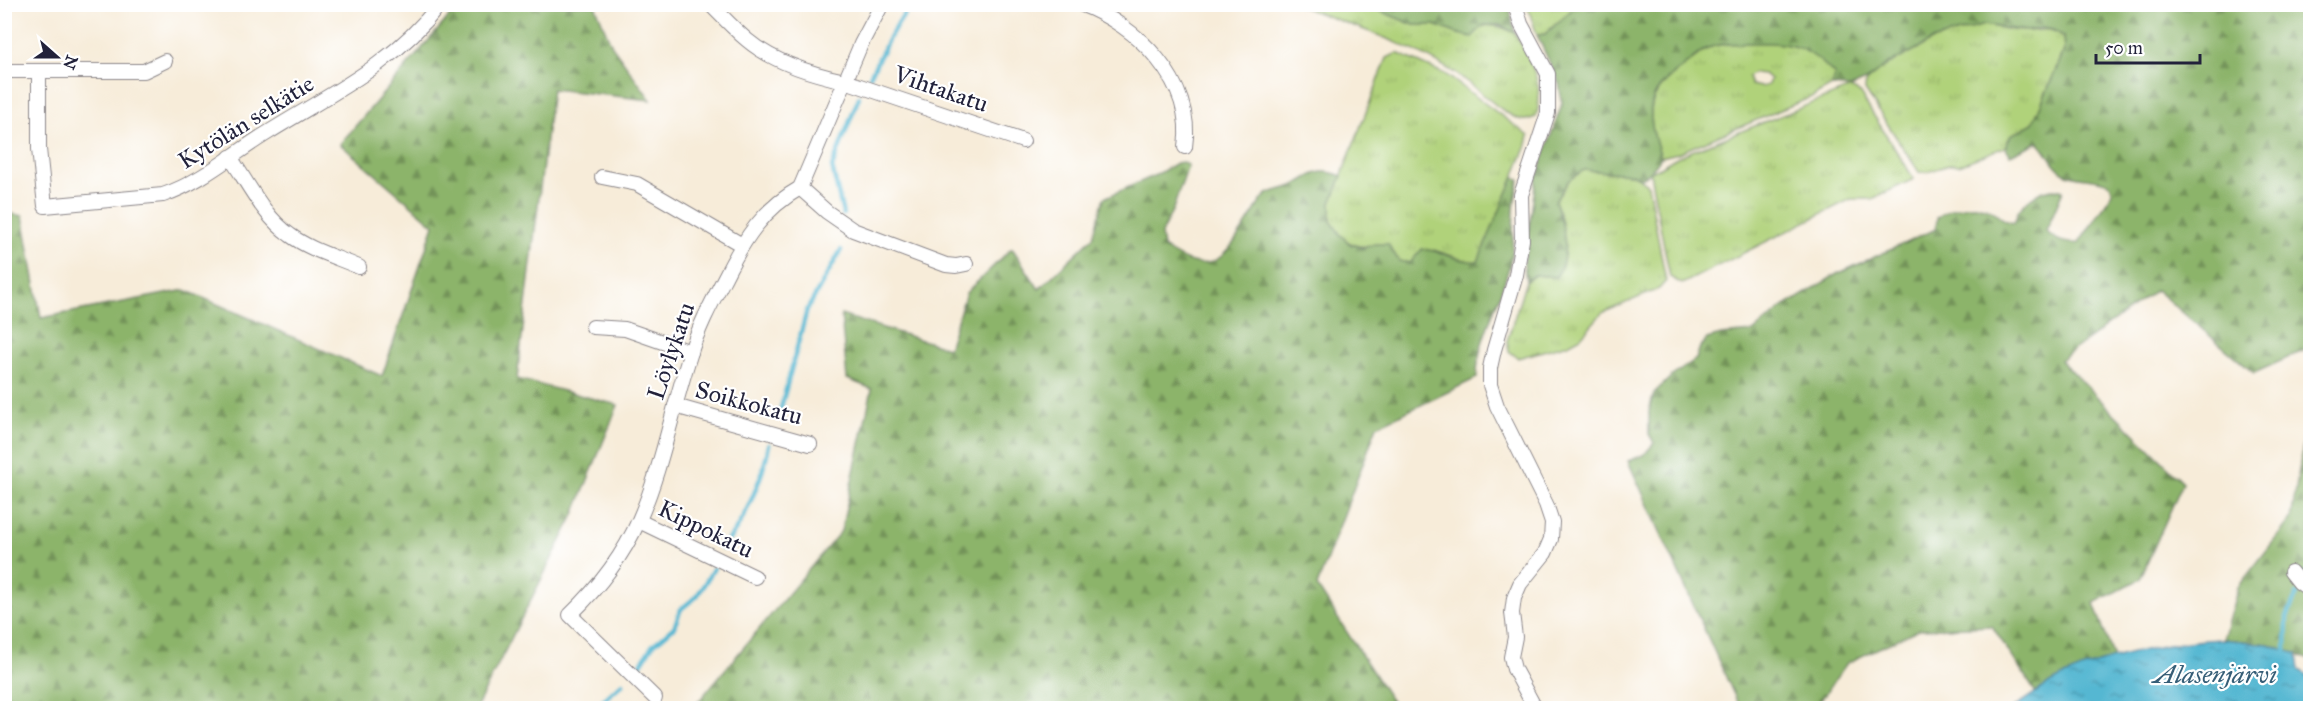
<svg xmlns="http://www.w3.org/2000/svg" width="2315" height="713" font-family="'IM FELL Great Primer',serif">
	<defs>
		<pattern id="grass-tufts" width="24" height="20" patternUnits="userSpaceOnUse" patternTransform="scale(1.5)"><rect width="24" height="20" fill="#b0d27a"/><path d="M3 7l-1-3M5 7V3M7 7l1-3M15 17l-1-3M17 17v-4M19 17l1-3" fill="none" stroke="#97b46a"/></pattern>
		<pattern id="forest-firs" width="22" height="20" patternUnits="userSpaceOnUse" patternTransform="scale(1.5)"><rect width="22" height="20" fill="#8cb46a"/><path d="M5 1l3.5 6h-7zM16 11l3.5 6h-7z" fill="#729258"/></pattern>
		<pattern id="garden-dots" width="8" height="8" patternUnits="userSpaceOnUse" patternTransform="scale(1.5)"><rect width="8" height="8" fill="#b0d27a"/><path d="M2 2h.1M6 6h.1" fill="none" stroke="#97b46a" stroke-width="1.8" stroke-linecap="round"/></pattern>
		<pattern id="water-ripples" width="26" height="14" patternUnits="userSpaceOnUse" patternTransform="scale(1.5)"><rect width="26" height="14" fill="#54b7d2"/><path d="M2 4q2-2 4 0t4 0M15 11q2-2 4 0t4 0" fill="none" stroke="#4594ac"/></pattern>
	</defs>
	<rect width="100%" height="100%" fill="#fff"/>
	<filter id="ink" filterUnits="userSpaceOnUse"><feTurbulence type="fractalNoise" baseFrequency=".0167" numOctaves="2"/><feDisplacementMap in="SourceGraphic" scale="12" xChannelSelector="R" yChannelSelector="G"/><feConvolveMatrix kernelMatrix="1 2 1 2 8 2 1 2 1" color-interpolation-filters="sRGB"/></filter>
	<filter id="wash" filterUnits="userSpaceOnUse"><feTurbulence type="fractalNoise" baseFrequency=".008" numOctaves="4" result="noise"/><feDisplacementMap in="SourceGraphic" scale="24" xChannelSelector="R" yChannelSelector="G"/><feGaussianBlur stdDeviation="1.35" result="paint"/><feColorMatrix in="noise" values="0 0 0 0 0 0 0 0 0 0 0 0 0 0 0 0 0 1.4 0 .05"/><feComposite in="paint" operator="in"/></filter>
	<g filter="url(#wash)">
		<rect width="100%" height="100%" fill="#f7ecd9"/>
		<g fill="url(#grass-tufts)" stroke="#697a5a" stroke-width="1.5" fill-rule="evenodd">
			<path d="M 1297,5 L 1366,5 L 1414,25 L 1435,25 L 1458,34 C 1482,25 1491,21 1515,33 C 1530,61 1546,85 1536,117 C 1532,118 1527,121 1523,120 C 1506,118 1474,85 1458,75 C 1409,43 1352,26 1297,5 Z"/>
			<path d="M 1527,5 L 1577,5 L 1545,34 L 1537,35 Z"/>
			<path d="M 1984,25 C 1998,27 2013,32 2027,31 C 2044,31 2047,26 2063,36 L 2064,50 L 2033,123 L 2011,135 L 2005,147 L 1959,165 C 1944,162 1932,175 1919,172 L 1865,90 L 1866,81 L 1882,68 L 1935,39 Z"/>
			<path d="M 1770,42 C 1804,46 1812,51 1836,76 L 1832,86 L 1814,96 L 1678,153 L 1661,157 C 1643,108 1647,94 1688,63 C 1696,57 1705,48 1715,46 C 1732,42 1752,43 1770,42 ZM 1754,73 L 1764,74 L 1770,79 L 1768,85 L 1761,87 L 1751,85 L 1748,77 Z"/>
			<path d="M 1397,53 L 1445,74 L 1529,136 L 1526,148 L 1479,261 L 1471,262 L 1434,250 L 1410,263 L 1399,261 L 1375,244 C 1357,251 1340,241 1332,222 C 1330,217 1331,209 1331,203 L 1387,58 Z"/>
			<path d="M 1850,88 L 1859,92 L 1914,179 L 1872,199 L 1851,199 L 1682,284 L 1670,277 L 1650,173 L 1677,157 Z"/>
			<path d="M 1584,170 L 1633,174 L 1648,185 L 1666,281 L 1659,289 L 1602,313 L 1581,337 L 1568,344 L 1518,358 L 1509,351 L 1507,341 L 1526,281 L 1535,275 L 1556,277 L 1560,213 L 1555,201 L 1569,180 Z"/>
		</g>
		<g fill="url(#forest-firs)" stroke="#576b52" stroke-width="1.5">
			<path d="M 459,5 L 595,5 L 612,46 L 651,100 L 552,89 L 517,379 L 618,405 L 573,517 L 476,708 L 5,708 L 5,213 L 23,216 L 41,318 L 185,290 L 382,376 L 434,225 L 340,144 Z"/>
			<path d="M 1366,5 L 1509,5 L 1515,33 L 1500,25 L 1484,25 L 1472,37 L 1458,34 L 1435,25 L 1414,25 Z"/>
			<path d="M 1577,5 L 2310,5 L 2310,348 L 2254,373 L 2156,290 L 2060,360 L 2183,482 L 2140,579 L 2094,603 L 2114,658 L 2063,677 L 2036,693 L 1992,626 L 1919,629 L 1847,663 L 1815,708 L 1740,708 L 1628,461 L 1644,455 L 1654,443 L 1649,434 L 1649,411 L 1654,393 L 1672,376 L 1696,359 L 1700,347 L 1707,339 L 1721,335 L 1753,332 L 1783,307 L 1837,274 L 1936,229 L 1937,218 C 1949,207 1979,201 1993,211 C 2003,218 2001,220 2014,223 C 2016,218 2017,212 2020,209 C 2030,196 2049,184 2063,191 L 2046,231 C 2056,241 2065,244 2079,243 L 2113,193 L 2110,184 C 2095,176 2076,180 2063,172 C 2051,165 2048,150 2038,142 L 2010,155 L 2005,147 L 2011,135 L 2033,123 L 2064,51 L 2063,36 L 2053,30 L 2042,28 L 2027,31 L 1984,25 L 1935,39 L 1882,68 L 1866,81 L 1850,88 L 1832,86 L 1835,75 C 1806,44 1788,41 1746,43 C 1736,44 1724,43 1714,46 C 1702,49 1690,61 1680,69 C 1670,77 1657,86 1653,99 C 1647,117 1655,140 1661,157 L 1650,173 L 1641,178 L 1633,174 L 1584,170 L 1569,180 L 1555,201 C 1564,224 1571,256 1556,277 L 1535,275 L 1526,281 L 1524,264 L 1536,179 L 1562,104 L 1559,83 L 1537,35 L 1545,34 Z"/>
			<path d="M 1183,162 L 1188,166 L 1173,209 L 1161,234 L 1163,247 C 1213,282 1225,257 1252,215 C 1256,209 1260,201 1265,196 C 1271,189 1287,190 1295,185 C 1314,174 1319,167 1342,176 L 1331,203 L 1331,221 L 1340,234 L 1350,244 L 1364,248 L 1375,244 L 1388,244 L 1399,261 L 1410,263 L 1422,249 C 1441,250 1459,263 1478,261 L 1514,177 L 1520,180 C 1510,207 1516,235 1510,263 C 1502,299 1476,341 1477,378 L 1377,426 L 1317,586 L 1396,708 L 693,708 L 841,531 L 872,389 L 847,379 L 841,315 L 948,348 L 966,293 L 1012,248 L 1039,289 L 1093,237 L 1104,198 L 1158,174 L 1176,163 Z"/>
			<path d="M 2303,445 L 2310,448 L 2310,660 L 2268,644 L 2223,639 L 2238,587 L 2291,519 Z"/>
		</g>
		<path fill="url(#garden-dots)" stroke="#697a5a" stroke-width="1.5" d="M 2310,361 L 2310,448 L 2303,445 Z"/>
		<path fill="url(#water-ripples)" stroke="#3b6c86" stroke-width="1.5" d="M 2223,639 L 2268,644 L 2297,654 L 2299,670 L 2310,676 L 2310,708 L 2013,708 C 2029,697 2046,684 2064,676 C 2110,656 2174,640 2223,639 Z"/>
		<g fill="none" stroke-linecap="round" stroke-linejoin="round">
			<g stroke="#54b7d2" stroke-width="4.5">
				<path d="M 870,76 L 890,36 L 911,4"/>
				<path d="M 843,214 L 832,167 L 859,97"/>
				<path d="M 779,415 L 807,310 L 841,250"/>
				<path d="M 722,548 C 744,524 763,477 769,445"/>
				<path d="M 2306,573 L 2310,570"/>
				<path d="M 2286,653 L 2287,617 L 2297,594"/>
				<path d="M 639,667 L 652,646 L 674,627 L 681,609 L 697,596 L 714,568"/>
				<path d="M 594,708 L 623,683"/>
			</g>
		</g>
	</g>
	<g filter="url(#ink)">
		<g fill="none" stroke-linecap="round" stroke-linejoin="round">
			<g stroke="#8c878a" stroke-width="16">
				<g id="street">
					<path d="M 710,4 C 722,16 734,29 747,40 C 773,62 812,74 845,81 L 1023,141"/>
					<path d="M 1080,4 C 1137,25 1195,82 1185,147"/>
					<path d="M 1515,4 L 1521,24 L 1548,74 L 1548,113 L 1521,195 L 1522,240 L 1516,275 L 1494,350 L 1490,368 L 1490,385 L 1497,406 L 1546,504 L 1552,522 L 1551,539 L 1545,553 L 1520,584 L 1514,598 L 1512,613 L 1515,637 L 1511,657 L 1514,669 L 1535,708"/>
					<path d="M 4,71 L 144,71 L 165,61"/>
					<path d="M 39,72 L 39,149 L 45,206 L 163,195 C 202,182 234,153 269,132 C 333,92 392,66 440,4"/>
					<path d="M 230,157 C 248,183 264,217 290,235 C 310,250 336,257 359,267"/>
					<path d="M 602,177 L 637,184 L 742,245"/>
					<path d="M 800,188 L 827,212 L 853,230 L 946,265 L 956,266 L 966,264"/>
					<path d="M 593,327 L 625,329 L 691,352"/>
					<path d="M 675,406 L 810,444"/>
					<path d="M 639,521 L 755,577"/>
					<path d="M 2291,572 L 2299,582 L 2310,590"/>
					<path d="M 655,698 L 570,615 C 598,588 623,556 639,520 C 662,468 672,410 690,355 C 698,328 712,302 725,277 C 744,239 763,209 800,188 L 861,44 L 882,4"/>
				</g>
			</g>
			<use href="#street" stroke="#fff" stroke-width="14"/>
		</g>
	</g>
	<g text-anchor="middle" stroke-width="4.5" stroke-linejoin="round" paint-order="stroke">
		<g font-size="24" fill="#22223b" stroke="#fff">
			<text transform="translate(941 89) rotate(19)" y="8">Vihtakatu</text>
			<text transform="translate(246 122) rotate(-32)" y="8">Kytölän selkätie</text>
			<text transform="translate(671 351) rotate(-71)" y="8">Löylykatu</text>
			<text transform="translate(749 403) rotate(15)" y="8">Soikkokatu</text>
			<text transform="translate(706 529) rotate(26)" y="8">Kippokatu</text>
		</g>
		<g font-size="26" font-style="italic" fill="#365e77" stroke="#fff">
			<text x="2215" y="683">Alasenjärvi</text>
		</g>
	</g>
	<rect width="2315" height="713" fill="none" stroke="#fff" stroke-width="24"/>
	<g transform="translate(57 57) rotate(111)" stroke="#ffffff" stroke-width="4.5" paint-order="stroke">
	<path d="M0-4.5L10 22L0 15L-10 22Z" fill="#22223b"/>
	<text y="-9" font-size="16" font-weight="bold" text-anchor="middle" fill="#22223b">N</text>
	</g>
	<path d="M2096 54v9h104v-9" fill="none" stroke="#22223b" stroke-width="3"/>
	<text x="2105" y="54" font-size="18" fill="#22223b" stroke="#ffffff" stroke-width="4.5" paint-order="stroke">50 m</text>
</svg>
